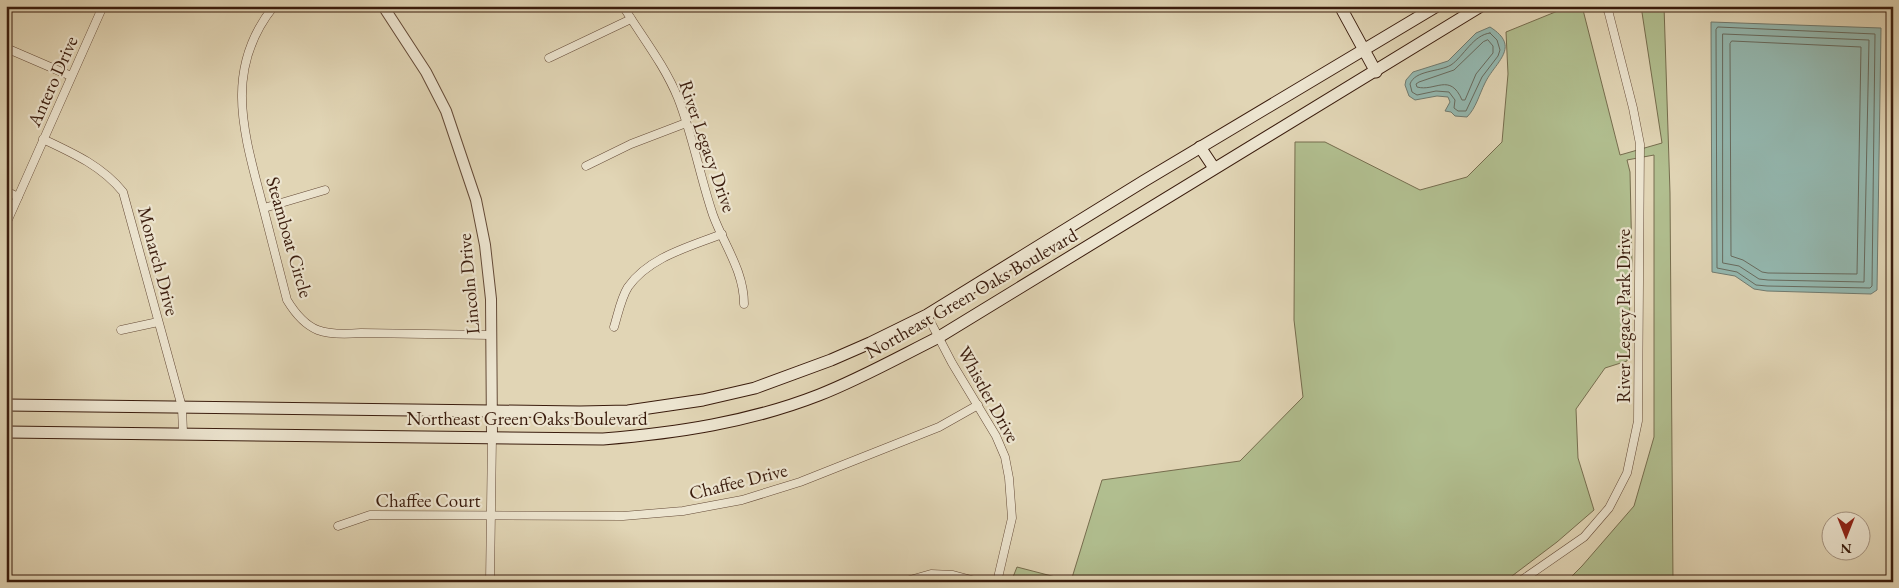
<svg xmlns="http://www.w3.org/2000/svg" width="1899" height="588" font-family="'EB Garamond',serif">
	<rect width="100%" height="100%" fill="#e1d5b5"/>
	<filter id="stains"><feTurbulence type="fractalNoise" baseFrequency=".004" numOctaves="4"/><feColorMatrix values="0 0 0 0 .2 0 0 0 0 .09 0 0 0 0 .02 0 0 0 .5 -.17"/></filter>
	<radialGradient id="worn" r=".72"><stop offset=".6" stop-color="#630" stop-opacity="0"/><stop offset="1" stop-color="#630" stop-opacity=".3"/></radialGradient>
	<path fill="#b1be8f" stroke="#766d4e" d="M 1570,6 L 1582,6 L 1620,155 L 1662,143 L 1641,6 L 1664,6 L 1670,193 L 1673,582 L 1567,581 L 1582,566 L 1634,506 L 1654,437 L 1654,155 L 1627,160 L 1630,172 L 1632,262 L 1627,361 L 1605,368 L 1576,409 L 1578,458 L 1594,510 L 1557,542 L 1504,582 L 1011,582 L 1017,567 L 1071,581 L 1102,480 L 1240,461 L 1303,397 L 1294,320 L 1295,142 L 1325,142 L 1420,190 L 1467,177 L 1502,142 L 1508,74 L 1506,32 Z"/>
	<g fill="#94b8b0" stroke="#707a6f">
		<path d="M 1711,22 L 1881,28 L 1877,290 L 1871,294 L 1767,291 L 1754,289 L 1735,276 L 1712,272 Z"/>
		<path d="M 1490,27 C 1522,47 1495,62 1485,83 C 1479,95 1476,108 1467,117 L 1455,116 L 1451,112 L 1445,111 L 1450,102 L 1448,97 L 1437,96 L 1415,100 L 1409,96 L 1405,85 L 1406,80 L 1413,72 L 1448,61 L 1476,33 Z"/>
		<path d="M 1893,27 L 1893,291 L 1890,289 Z"/>
	</g>
	<g fill="none" stroke-linecap="round" stroke-linejoin="round">
		<g stroke="#676a5e" stroke-width="1">
			<path d="M 1718,27 L 1875,34 L 1872,286 L 1870,288 L 1767,286 L 1756,285 L 1737,272 L 1717,268 L 1716,30 Z"/>
			<path d="M 1490,33 L 1497,40 L 1500,50 L 1498,56 L 1482,77 L 1466,111 L 1458,111 L 1454,108 L 1455,100 L 1449,92 L 1436,91 L 1417,95 L 1412,92 L 1410,84 C 1415,70 1439,72 1451,65 C 1464,56 1473,35 1490,33 Z"/>
			<path d="M 1723,34 L 1869,40 L 1864,282 L 1768,280 L 1759,279 L 1739,266 L 1723,263 Z"/>
			<path d="M 1488,40 L 1493,46 L 1493,53 L 1476,74 L 1465,100 L 1462,100 C 1450,72 1435,92 1417,87 L 1416,84 L 1419,82 L 1454,70 L 1483,42 Z"/>
			<path d="M 1732,41 L 1861,47 L 1857,274 L 1768,273 L 1762,272 L 1743,260 L 1731,256 L 1730,44 Z"/>
		</g>
		<g stroke="#644a37" stroke-width="9">
			<g id="minor">
				<path d="M 274,6 C 224,68 243,130 261,199 C 270,233 278,266 287,300 C 307,333 324,336 361,333 L 491,335"/>
				<path d="M 623,6 C 642,37 664,64 678,98 C 693,136 700,177 713,215 C 724,245 744,271 744,304"/>
				<path d="M 6,48 L 71,76"/>
				<path d="M 549,58 L 631,19"/>
				<path d="M 43,139 C 73,153 102,166 123,192 L 182,407 L 183,433"/>
				<path d="M 586,166 L 631,144 L 686,123"/>
				<path d="M 6,191 L 18,197"/>
				<path d="M 264,208 L 325,190"/>
				<path d="M 6,224 L 103,6"/>
				<path d="M 927,315 L 952,363 L 996,436 L 1005,457 L 1009,478 L 1012,518 L 997,582"/>
				<path d="M 614,327 C 618,314 621,298 628,287 C 649,257 689,247 722,234"/>
				<path d="M 121,330 L 158,322"/>
				<path d="M 338,526 L 370,515 L 623,516 L 683,511 L 742,500 L 800,482 L 939,427 L 978,405"/>
				<path d="M 490,582 L 492,436"/>
				<path d="M 903,582 L 931,574 L 953,575 L 979,582"/>
				<path d="M 1519,582 L 1584,537 L 1609,508 L 1627,473 L 1638,421 L 1640,144 L 1633,108 L 1607,6"/>
			</g>
		</g>
		<g stroke="#644a37" stroke-width="12">
			<path id="tertiary" d="M 383,6 L 426,72 L 446,111 L 476,200 L 485,245 L 491,299 L 492,436"/>
		</g>
		<g stroke="#3a1c0d" stroke-width="13">
			<g id="secondary">
				<path d="M 1340,6 L 1376,72"/>
				<path d="M 1606,6 L 1607,7"/>
				<path d="M 1200,147 L 1214,168"/>
				<path d="M 6,405 L 580,412 L 628,411 L 703,400 L 755,388 L 831,360 L 870,343 L 927,315 L 1144,181 L 1437,6"/>
				<path d="M 6,432 L 603,439 C 677,433 750,422 819,395 C 860,379 899,357 939,337 L 1481,6"/>
			</g>
		</g>
		<use href="#minor" stroke="#ece4cf" stroke-width="8"/>
		<use href="#tertiary" stroke="#ece4cf" stroke-width="10"/>
		<use href="#secondary" stroke="#ece4cf" stroke-width="11"/>
	</g>
	<g text-anchor="middle" stroke-width="4.5" stroke-linejoin="round" paint-order="stroke">
		<g font-size="19" fill="#3a1c0d" stroke="#ece4cf">
			<text transform="translate(52 81) rotate(-66)" y="7">Antero Drive</text>
			<text transform="translate(708 146) rotate(71)" y="7">River Legacy Drive</text>
			<text transform="translate(290 237) rotate(74)" y="7">Steamboat Circle</text>
			<text transform="translate(159 261) rotate(75)" y="7">Monarch Drive</text>
			<text transform="translate(468 284) rotate(-95)" y="7">Lincoln Drive</text>
			<text transform="translate(971 293) rotate(-30)" y="7">Northeast Green Oaks Boulevard</text>
			<text transform="translate(1623 316) rotate(-90)" y="7">River Legacy Park Drive</text>
			<text transform="translate(989 394) rotate(61)" y="7">Whistler Drive</text>
			<text x="527" y="425">Northeast Green Oaks Boulevard</text>
			<text transform="translate(738 481) rotate(-14)" y="7">Chaffee Drive</text>
			<text x="428" y="507">Chaffee Court</text>
		</g>
	</g>
	<rect width="1899" height="588" fill="none" stroke="#e1d5b5" stroke-width="25"/>
	<rect x="8" y="8" width="1884" height="573" fill="none" stroke="#3a1c0d" stroke-width="2.5"/>
	<rect x="12" y="12" width="1874" height="563" fill="none" stroke="#3a1c0d"/>
	<g transform="translate(1846 536) rotate(180)"><circle r="24" fill="#ece4cf" stroke="#a59481"/>
	<path d="M0-4L9 19L0 12L-9 19Z" fill="#8f2418"/>
	<text y="-8" font-size="14" font-weight="bold" text-anchor="middle" fill="#3a1c0d">N</text>
	</g>
	<rect width="100%" height="100%" filter="url(#stains)"/>
	<rect width="100%" height="100%" fill="url(#worn)"/>
</svg>
